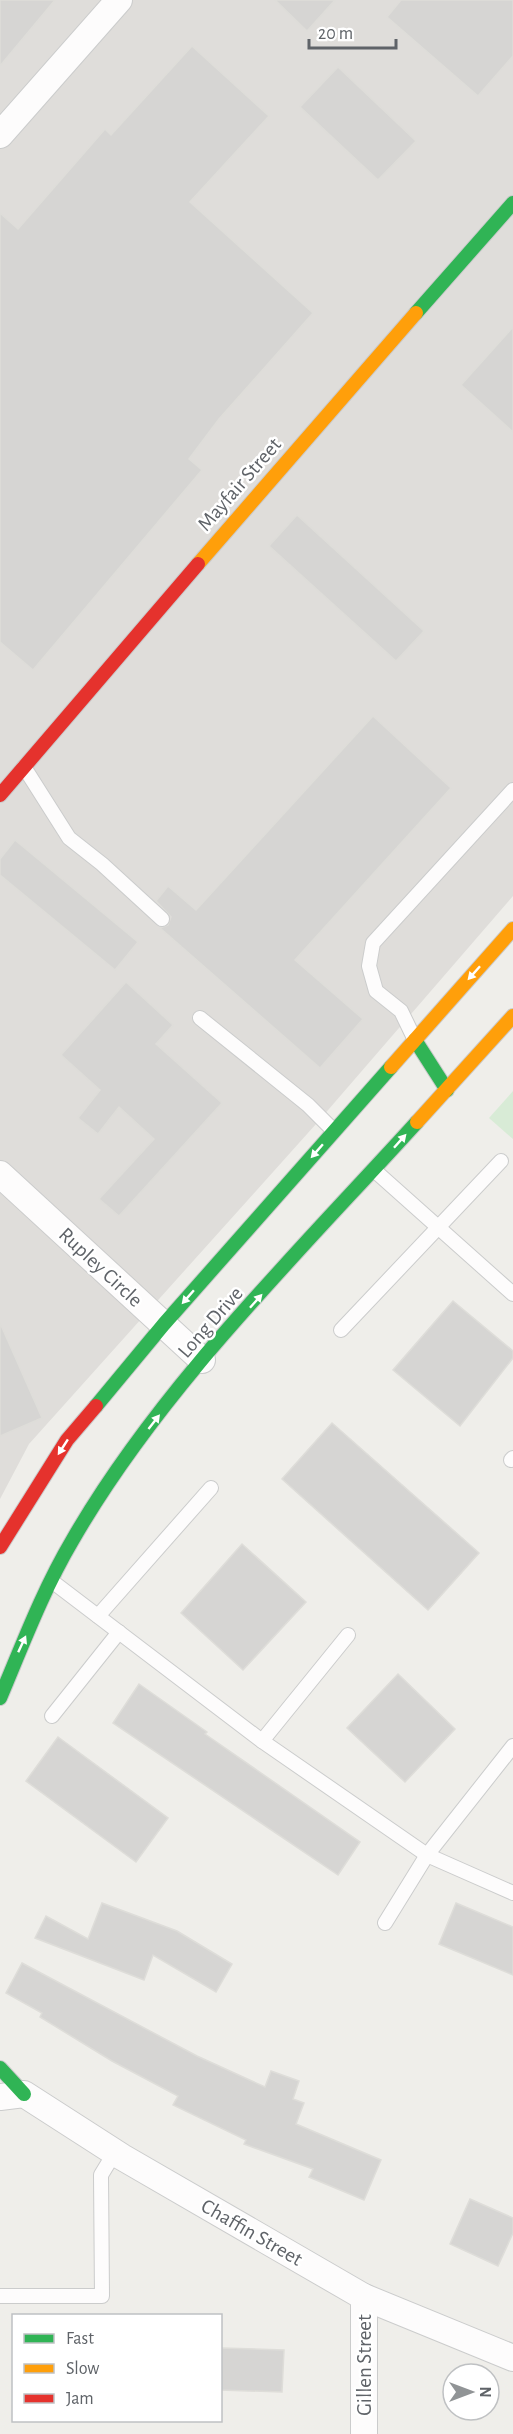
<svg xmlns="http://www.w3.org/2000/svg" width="513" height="2434" font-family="'Alegreya Sans',sans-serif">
	<rect width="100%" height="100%" fill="#efeeea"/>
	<path fill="#dfddda" d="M 0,0 L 513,0 L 513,896 L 316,1124 L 29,1444 L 0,1499 Z"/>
	<path fill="#d8ebd6" d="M 513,1091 L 513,1139 L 489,1118 Z"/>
	<g fill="#d6d5d3" stroke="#deddd9" stroke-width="1.5">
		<path d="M 0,0 L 55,0 L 0,66 Z"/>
		<path d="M 275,0 L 335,0 L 307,31 Z"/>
		<path d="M 401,0 L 513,0 L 513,56 L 478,96 L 387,17 Z"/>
		<path d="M 192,46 L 269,116 L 190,202 L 313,313 L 219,419 L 189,459 L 202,470 L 33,670 L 0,642 L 0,213 L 18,229 L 105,129 L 111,135 Z"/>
		<path d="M 338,67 L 416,141 L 378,180 L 300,107 Z"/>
		<path d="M 513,327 L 513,432 L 461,385 Z"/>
		<path d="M 297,515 L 424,631 L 396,661 L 269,546 Z"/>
		<path d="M 373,716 L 451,788 L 295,960 L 363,1019 L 320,1068 L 160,928 L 168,925 L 171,917 L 156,901 L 168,886 L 196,910 Z"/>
		<path d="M 15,840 L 138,942 L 115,970 L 0,875 L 0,859 Z"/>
		<path d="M 126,982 L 173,1025 L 156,1044 L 222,1103 L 119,1216 L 99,1199 L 154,1139 L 119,1107 L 98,1134 L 78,1118 L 100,1090 L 61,1055 Z"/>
		<path d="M 453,1301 L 513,1351 L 513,1358 L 460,1426 L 393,1370 Z"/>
		<path d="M 0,1323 L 42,1418 L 0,1436 Z"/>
		<path d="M 332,1423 L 479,1553 L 428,1610 L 282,1479 Z"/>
		<path d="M 242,1544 L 306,1602 L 243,1670 L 181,1613 Z"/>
		<path d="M 398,1674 L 455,1729 L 405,1782 L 347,1728 Z"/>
		<path d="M 139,1684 L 207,1732 L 205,1734 L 360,1842 L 338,1875 L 113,1723 Z"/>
		<path d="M 58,1737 L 168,1818 L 136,1862 L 26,1781 Z"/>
		<path d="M 102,1903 L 177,1931 L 232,1964 L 216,1992 L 153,1955 L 144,1980 L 35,1938 L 46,1916 L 88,1939 Z"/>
		<path d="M 456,1903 L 513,1927 L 513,1975 L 439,1944 Z"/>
		<path d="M 22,1963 L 197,2056 L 265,2087 L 271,2071 L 299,2081 L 293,2099 L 304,2103 L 296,2124 L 381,2160 L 364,2200 L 309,2177 L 313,2169 L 244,2144 L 246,2140 L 173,2105 L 178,2096 L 112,2061 L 40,2017 L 42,2013 L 6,1993 Z"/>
		<path d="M 470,2199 L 513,2218 L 513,2233 L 498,2266 L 450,2244 Z"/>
		<path d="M 222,2348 L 284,2350 L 282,2392 L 220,2390 Z"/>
	</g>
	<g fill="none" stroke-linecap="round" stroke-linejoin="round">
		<g stroke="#cbcccc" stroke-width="16">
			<g id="lane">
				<path d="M 24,767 L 69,838 L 102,864 L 162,919"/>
				<path d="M 200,1018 L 308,1105 L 334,1131"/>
				<path d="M 414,1038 L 401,1011 L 376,991 L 369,966 L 373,943 L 513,790"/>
				<path d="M 374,1170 L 513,1294"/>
				<path d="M 341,1330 L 501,1161"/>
				<path d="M 511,1460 L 513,1458"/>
				<path d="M 53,1582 L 262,1741 L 427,1855 L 513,1893"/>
				<path d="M 98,1616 L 211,1488"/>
				<path d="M 52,1716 L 119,1632"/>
				<path d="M 262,1741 L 348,1635"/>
				<path d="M 385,1923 L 427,1855 L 513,1746"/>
				<path d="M 0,2296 L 102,2296 L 101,2175 L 115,2152"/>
			</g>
		</g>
		<g stroke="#cbcccc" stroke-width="28">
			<g id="street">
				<path d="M 0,135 L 119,0"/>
				<path d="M 0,1174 L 202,1360"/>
				<path d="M 0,2097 L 24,2094 L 122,2157 L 364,2297 L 513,2358"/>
				<path d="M 364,2297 L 364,2434"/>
			</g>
		</g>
		<g stroke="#cacacb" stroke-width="16">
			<g id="fast">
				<path d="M 416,313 L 513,203"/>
				<path d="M 415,1040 L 447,1090"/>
				<path d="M 96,1406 L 164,1324 L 391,1067"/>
				<path d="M 0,1698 C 22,1646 43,1590 72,1541 C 159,1389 299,1252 417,1122"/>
				<path d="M 0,2068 L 24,2094"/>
			</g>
		</g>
		<g stroke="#cacacb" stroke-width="16">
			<g id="slow">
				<path d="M 198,564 L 416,313"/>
				<path d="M 391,1067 L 513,929"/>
				<path d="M 417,1122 L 513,1016"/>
			</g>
		</g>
		<g stroke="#cacacb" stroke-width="16">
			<g id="jam">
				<path d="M 0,795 L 198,564"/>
				<path d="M 0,1547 L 67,1440 L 96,1406"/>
			</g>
		</g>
		<use href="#lane" stroke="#fdfcfc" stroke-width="14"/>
		<use href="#street" stroke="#fdfcfc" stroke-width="26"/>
		<use href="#fast" stroke="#30b455" stroke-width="14"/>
		<use href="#slow" stroke="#ff9f0a" stroke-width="14"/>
		<use href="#jam" stroke="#e5322d" stroke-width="14"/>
	</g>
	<defs><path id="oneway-solid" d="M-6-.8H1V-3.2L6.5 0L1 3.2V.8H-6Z" transform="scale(1.5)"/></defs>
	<g fill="#fff">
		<use href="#oneway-solid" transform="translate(474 973) rotate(132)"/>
		<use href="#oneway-solid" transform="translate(400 1141) rotate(-48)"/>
		<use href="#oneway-solid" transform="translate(317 1151) rotate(131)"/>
		<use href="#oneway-solid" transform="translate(188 1297) rotate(131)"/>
		<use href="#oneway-solid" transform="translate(256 1301) rotate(-48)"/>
		<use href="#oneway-solid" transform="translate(154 1422) rotate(-52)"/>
		<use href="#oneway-solid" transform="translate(63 1447) rotate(123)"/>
		<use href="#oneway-solid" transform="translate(22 1644) rotate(-65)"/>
	</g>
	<g text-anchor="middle" stroke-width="5" stroke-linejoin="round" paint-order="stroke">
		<g font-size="21" fill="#5f6368" stroke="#fff">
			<text transform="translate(239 484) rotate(-49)" y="7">Mayfair Street</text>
			<text transform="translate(101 1267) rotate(43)" y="7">Rupley Circle</text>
			<text transform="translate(210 1322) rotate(-49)" y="7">Long Drive</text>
			<text transform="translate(252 2232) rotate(30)" y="7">Chaffin Street</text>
			<text transform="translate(364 2365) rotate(-90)" y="7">Gillen Street</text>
		</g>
	</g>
	<rect x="12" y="2314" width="210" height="108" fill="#ffffff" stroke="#bfc1c3" stroke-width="1.5"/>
	<rect x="24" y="2334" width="30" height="9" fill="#30b455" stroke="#bfc1c3" stroke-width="1.5"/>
	<text x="66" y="2344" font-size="18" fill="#5f6368">Fast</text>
	<rect x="24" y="2364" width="30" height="9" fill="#ff9f0a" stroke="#bfc1c3" stroke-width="1.5"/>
	<text x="66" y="2374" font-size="18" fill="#5f6368">Slow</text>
	<rect x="24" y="2394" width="30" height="9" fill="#e5322d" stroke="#bfc1c3" stroke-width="1.5"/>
	<text x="66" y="2404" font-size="18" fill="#5f6368">Jam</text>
	<g transform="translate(471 2392) rotate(90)"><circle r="28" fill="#ffffff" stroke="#bfc1c3" stroke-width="1.5"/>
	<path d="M0-4.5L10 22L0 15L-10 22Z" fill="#919496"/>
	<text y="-9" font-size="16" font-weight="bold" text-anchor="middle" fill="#5f6368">N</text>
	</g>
	<path d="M309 39v9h87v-9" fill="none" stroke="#5f6368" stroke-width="3"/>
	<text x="318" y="39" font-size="18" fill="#5f6368" stroke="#ffffff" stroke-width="4.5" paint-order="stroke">20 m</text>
</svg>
